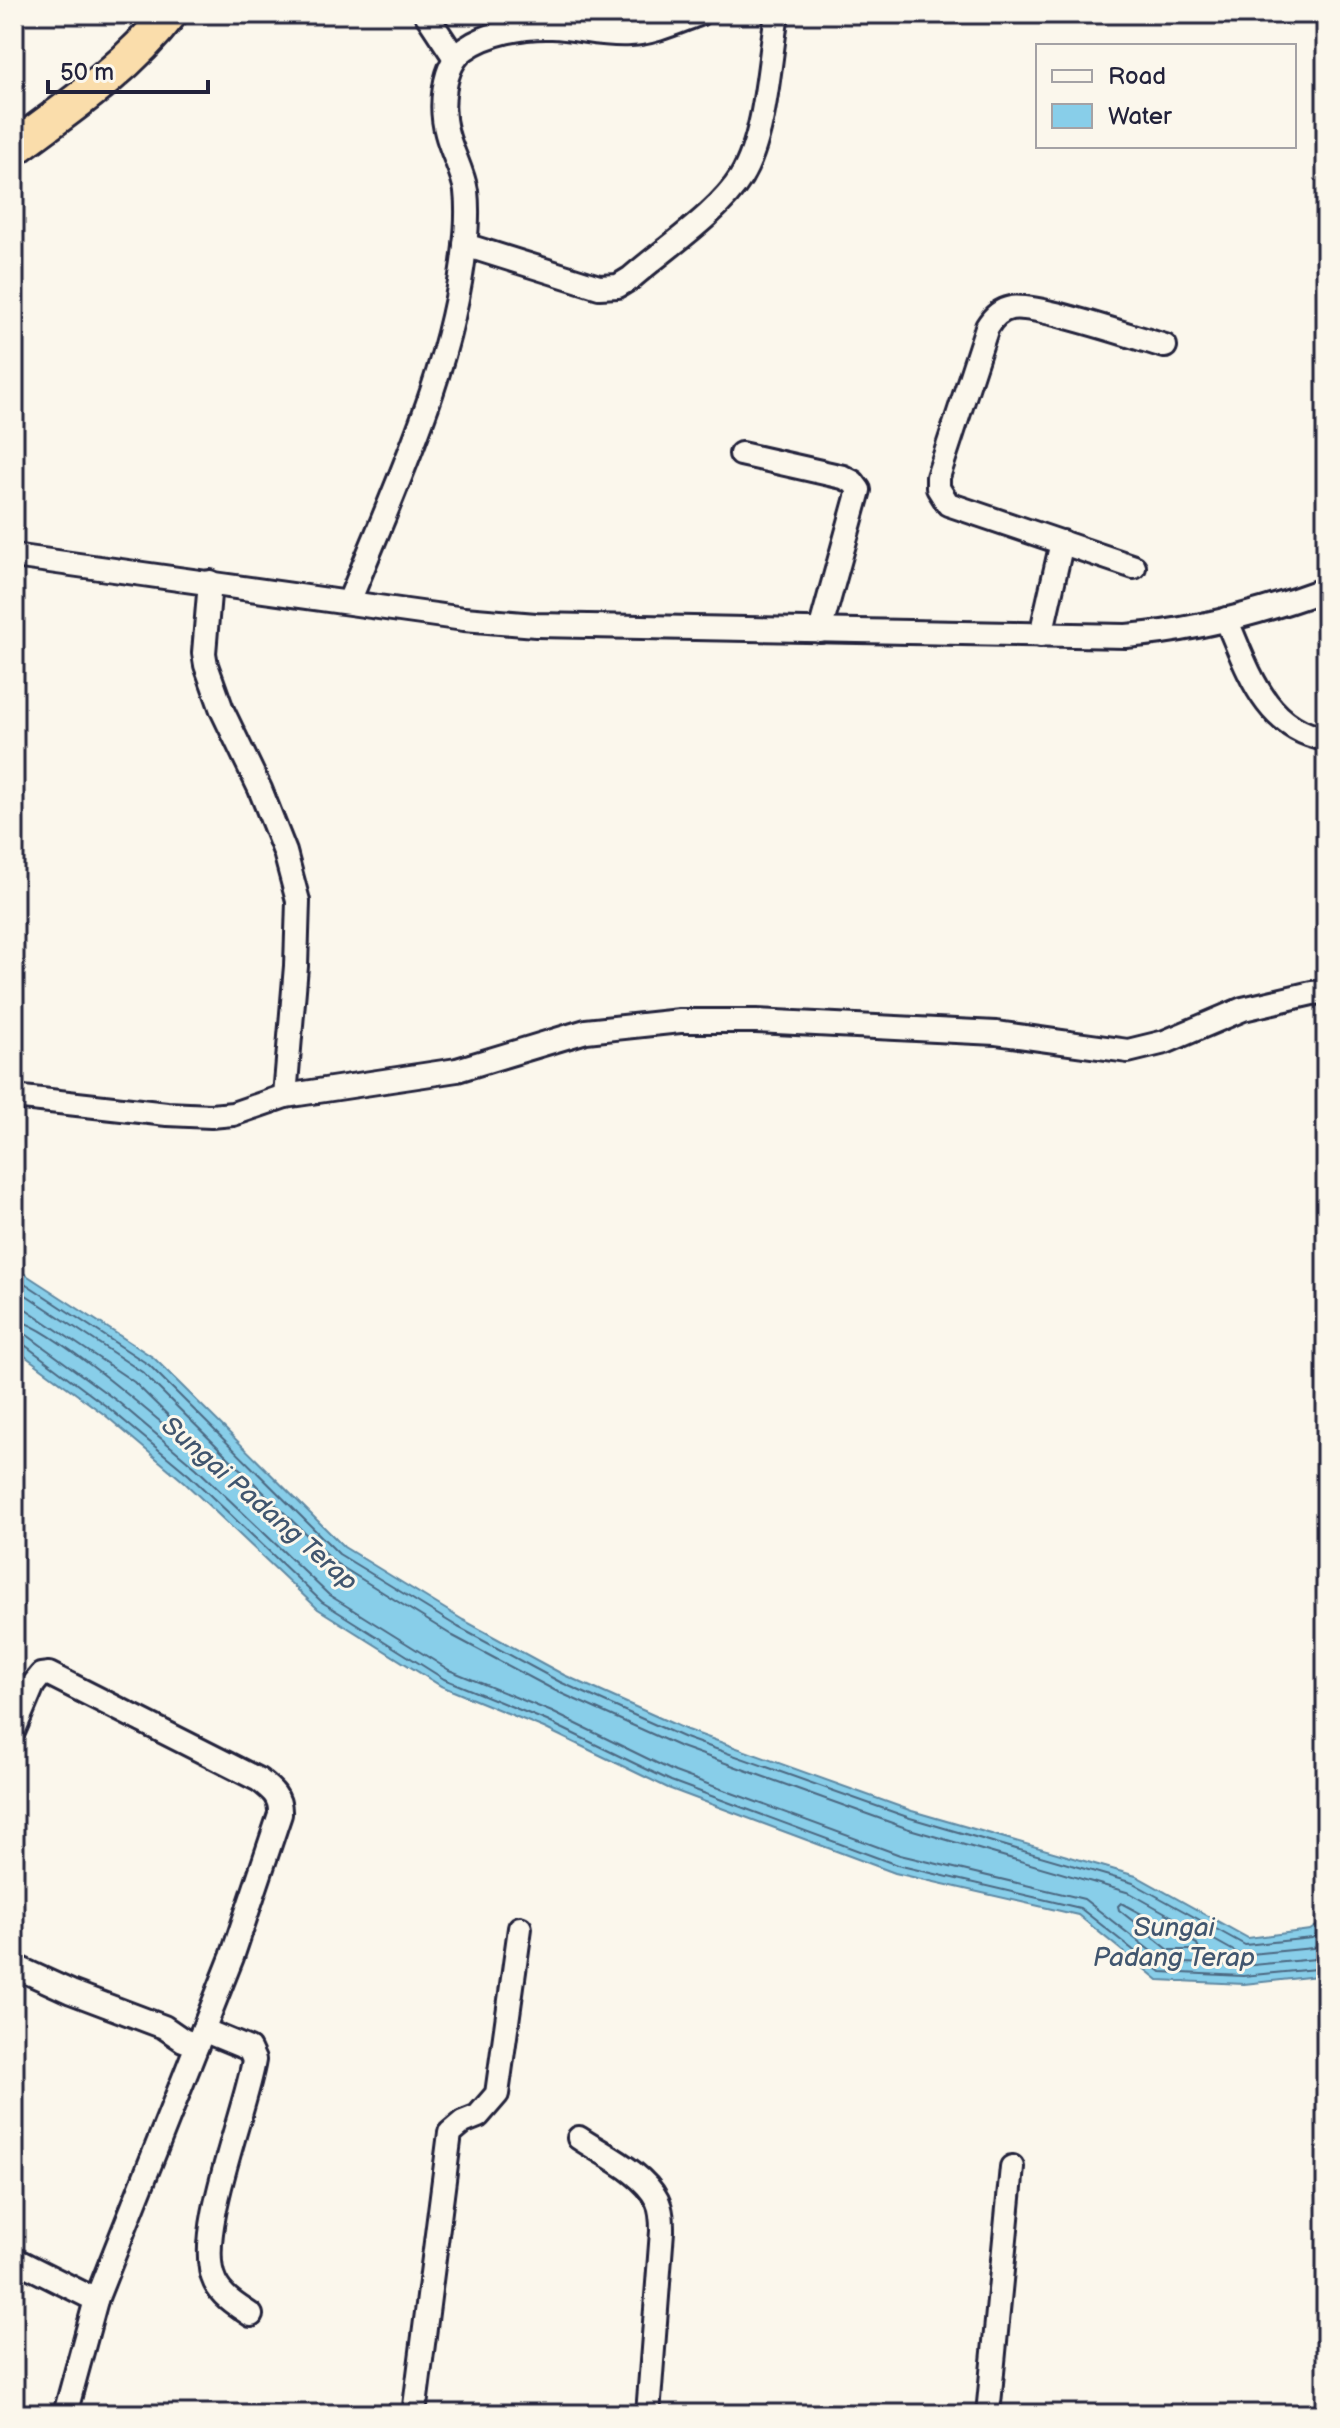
<svg xmlns="http://www.w3.org/2000/svg" width="1340" height="2428" font-family="'Balsamiq Sans',sans-serif">
	<rect width="100%" height="100%" fill="#fbf7ec"/>
	<filter id="ink" filterUnits="userSpaceOnUse"><feTurbulence type="fractalNoise" baseFrequency=".0125" numOctaves="2"/><feDisplacementMap in="SourceGraphic" scale="16" xChannelSelector="R" yChannelSelector="G"/><feConvolveMatrix kernelMatrix="1 2 1 2 8 2 1 2 1" color-interpolation-filters="sRGB"/></filter>
	<g filter="url(#ink)">
		<path fill="#88cee9" stroke="#5f89a3" stroke-width="2" d="M 14,1267 L 154,1358 L 344,1547 L 463,1620 L 564,1675 L 687,1730 L 912,1811 L 1136,1876 L 1248,1938 L 1310,1930 L 1326,1920 L 1326,1975 L 1244,1984 L 1158,1980 L 1078,1915 L 895,1873 L 668,1788 L 544,1728 L 441,1686 L 318,1609 L 184,1482 L 105,1415 L 14,1348 Z"/>
		<g fill="none" stroke-linecap="round" stroke-linejoin="round">
			<g stroke="#4b6781" stroke-width="2">
				<path d="M 14,1276 L 149,1365 L 339,1554 L 458,1627 L 560,1682 L 685,1738 L 910,1818 L 1133,1883 L 1245,1945 L 1312,1938 L 1326,1930"/>
				<path d="M 14,1287 L 142,1372 L 334,1562 L 453,1636 L 556,1691 L 681,1747 L 906,1828 L 1130,1893 L 1241,1955 L 1313,1948 L 1326,1942"/>
				<path d="M 14,1301 L 134,1382 L 185,1432 L 185,1437 L 180,1438 C 152,1415 44,1321 14,1320"/>
				<path d="M 14,1332 L 27,1335 L 117,1401 L 196,1468 L 329,1595 L 449,1670 L 552,1712 L 675,1772 L 900,1855 L 1084,1899 L 1165,1962 L 1243,1966 L 1326,1958"/>
				<path d="M 14,1342 L 22,1343 L 110,1409 L 189,1475 L 322,1602 L 444,1679 L 547,1721 L 671,1781 L 897,1865 L 1080,1908 L 1161,1972 L 1243,1976 L 1326,1968"/>
				<path d="M 1121,1903 L 1197,1944 L 1199,1950 L 1169,1950 L 1119,1910 L 1118,1906 Z"/>
			</g>
			<g stroke="#22223b" stroke-width="28">
				<g id="minor">
					<path d="M 426,14 L 455,58"/>
					<path d="M 465,245 L 599,287 L 618,286 L 631,278 C 664,249 719,213 741,177 C 766,136 769,62 777,14"/>
					<path d="M 741,454 L 843,477 L 853,482 L 859,490 L 820,631"/>
					<path d="M 14,556 L 464,619 L 536,625 L 1126,636 C 1193,631 1263,612 1326,589"/>
					<path d="M 1134,567 L 948,504 L 938,488 L 938,477 L 987,327 C 993,317 1000,310 1011,308 C 1035,303 1136,338 1165,346"/>
					<path d="M 210,582 L 204,653 L 206,665 L 222,710 L 260,789 L 285,852 L 298,901 L 296,966 L 285,1096"/>
					<path d="M 349,602 C 395,486 452,371 465,246 C 467,228 468,209 466,191 C 463,172 452,153 447,134 C 440,109 442,65 465,49 C 487,33 524,26 552,27 C 578,28 603,36 630,34 C 654,33 677,22 699,14"/>
					<path d="M 1226,619 C 1248,669 1264,729 1326,739"/>
					<path d="M 1041,635 L 1062,542"/>
					<path d="M 14,1097 L 167,1114 L 211,1116 L 233,1114 L 285,1096 L 457,1070 L 586,1031 L 680,1021 L 756,1021 L 996,1033 L 1128,1051 L 1165,1042 L 1243,1009 L 1312,993 L 1326,992"/>
					<path d="M 14,1730 L 33,1685 L 41,1675 L 49,1674 L 259,1780 C 272,1790 281,1797 280,1814 L 232,1957 L 96,2300 L 65,2414"/>
					<path d="M 14,1966 L 71,1992 L 164,2027 L 183,2040 L 197,2045"/>
					<path d="M 203,2030 L 249,2049 L 254,2060 C 246,2111 193,2238 215,2282 C 222,2297 238,2306 251,2315"/>
					<path d="M 579,2138 C 604,2155 643,2172 657,2200 C 662,2210 662,2221 662,2231 L 648,2414"/>
					<path d="M 14,2259 L 96,2300"/>
					<path d="M 414,2414 L 450,2133 L 463,2122 L 478,2116 L 497,2094 L 520,1928"/>
					<path d="M 988,2414 L 1012,2167"/>
				</g>
			</g>
			<g stroke="#22223b" stroke-width="40">
				<path id="highway" d="M 14,148 C 68,108 128,68 169,14"/>
			</g>
			<use href="#minor" stroke="#fbf7ec" stroke-width="22"/>
			<use href="#highway" stroke="#faddab" stroke-width="34"/>
		</g>
	</g>
	<g text-anchor="middle" stroke-width="6" stroke-linejoin="round" paint-order="stroke">
		<g font-size="26" font-style="italic" fill="#41566f" stroke="#fbf7ec">
			<text transform="translate(260 1503) rotate(41)" y="9">Sungai Padang Terap</text>
			<text x="1174" y="1936">Sungai<tspan x="1174" dy="30">Padang Terap</tspan></text>
		</g>
	</g>
	<rect width="1340" height="2428" fill="none" stroke="#fbf7ec" stroke-width="48"/>
	<rect x="24" y="24" width="1292" height="2380" fill="none" stroke="#22223b" stroke-width="3" filter="url(#ink)"/>
	<rect x="1036" y="44" width="260" height="104" fill="#fbf7ec" stroke="#a4a2a5" stroke-width="2"/>
	<rect x="1052" y="70" width="40" height="12" fill="#fbf7ec" stroke="#a4a2a5" stroke-width="2"/>
	<text x="1108" y="84" font-size="24" fill="#22223b">Road</text>
	<rect x="1052" y="104" width="40" height="24" fill="#88cee9" stroke="#a4a2a5" stroke-width="2"/>
	<text x="1108" y="124" font-size="24" fill="#22223b">Water</text>
	<path d="M48 80v12h160v-12" fill="none" stroke="#22223b" stroke-width="4"/>
	<text x="60" y="80" font-size="24" fill="#22223b" stroke="#fbf7ec" stroke-width="6" paint-order="stroke">50 m</text>
</svg>
